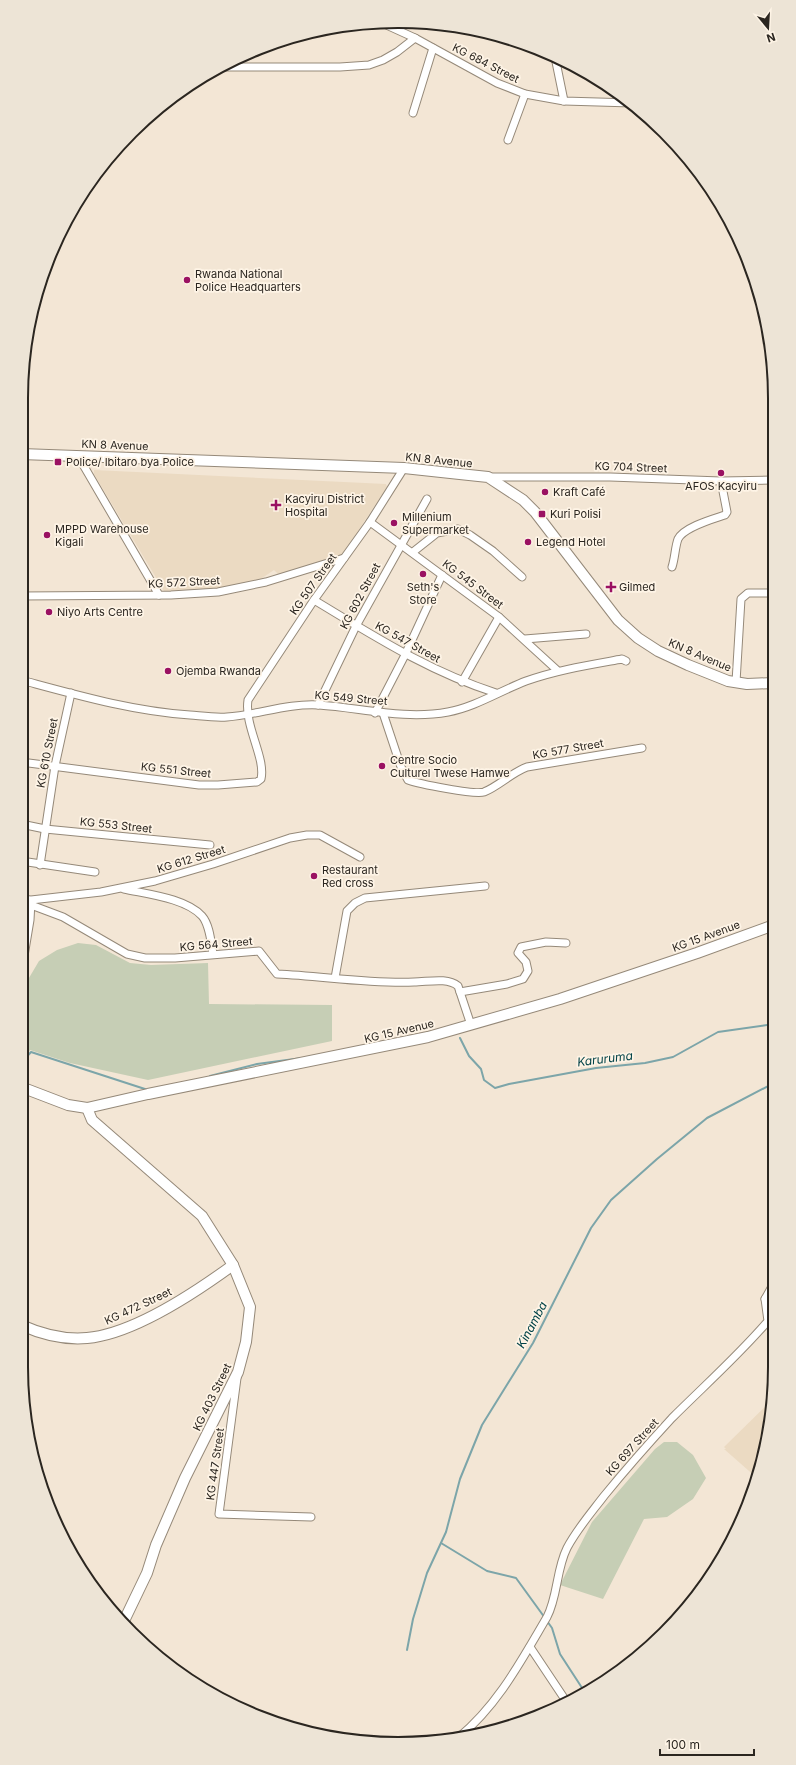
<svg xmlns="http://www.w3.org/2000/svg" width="796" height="1765" font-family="Inter,sans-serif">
	<rect width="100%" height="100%" fill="#f3e6d5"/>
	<g fill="#ebdac2">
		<path d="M 94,470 L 386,484 L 387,487 L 339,560 L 279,575 L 274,570 L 259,580 L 217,592 L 164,591 L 94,474 Z"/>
		<path d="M 772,1400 L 768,1440 L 757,1478 L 724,1449 L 726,1449 L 724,1447 Z"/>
	</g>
	<g fill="#c6ceb5">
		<path d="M 78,943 L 96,945 L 130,963 L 151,965 L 208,963 L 209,1004 L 332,1005 L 332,1041 L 148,1080 L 70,1063 L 30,1050 L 25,1059 L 21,1058 L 21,1005 L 26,983 L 39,961 L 57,950 Z"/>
		<path d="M 664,1442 L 677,1442 L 693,1455 L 706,1478 L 693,1499 L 667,1517 L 644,1519 L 603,1599 L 560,1585 L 592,1522 L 655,1449 Z"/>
	</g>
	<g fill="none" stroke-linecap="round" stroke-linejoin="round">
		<g stroke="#7ca5a9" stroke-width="2">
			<path d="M 460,1038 L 469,1056 L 481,1069 L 484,1080 L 495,1088 L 509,1084 L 596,1068 L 645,1063 L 673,1057 L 718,1032 L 774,1024"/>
			<path d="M 21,1061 L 23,1061 L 31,1052 L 148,1090"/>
			<path d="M 210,1076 L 257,1064 L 302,1058"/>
			<path d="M 441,1543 L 487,1571 L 516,1578 L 545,1618"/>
			<path d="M 547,1621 L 552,1628 L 560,1654 L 586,1694"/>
			<path d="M 407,1650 L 413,1619 L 427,1573 L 446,1532 L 460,1479 L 482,1425 L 533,1343 L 591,1228 L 611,1200 L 657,1159 L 707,1118 L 774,1083"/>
		</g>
		<g stroke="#958979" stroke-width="9">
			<g id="minor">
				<path d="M 382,23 L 415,38"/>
				<path d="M 555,57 L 564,101"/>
				<path d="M 222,67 L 340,67 L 369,65 L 383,60 L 397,52 L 415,38 L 497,83 L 525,94 L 564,101 L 632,103"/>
				<path d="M 413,113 L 433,48"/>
				<path d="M 508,140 L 525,94"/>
				<path d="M 78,456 L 159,595"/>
				<path d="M 488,477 L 610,477 L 721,481 L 772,480"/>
				<path d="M 370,522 L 499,617 L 558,671"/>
				<path d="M 413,552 L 437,533 L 458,529 L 470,535 L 493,551 L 522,577"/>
				<path d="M 672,567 C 675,558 675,547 678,539 C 684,527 713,519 725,515 L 727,512 L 721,481"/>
				<path d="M 21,596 L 171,595 L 218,592 L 266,582 L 344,558"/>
				<path d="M 314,600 C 374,636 428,671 496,693"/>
				<path d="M 525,639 L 586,634"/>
				<path d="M 21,680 C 77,695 132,711 190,715 C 202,716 215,718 227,717 C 257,715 288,703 319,705 C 362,708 405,720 448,712 C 475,707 500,691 526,681 C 557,670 589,665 622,659 L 626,661"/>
				<path d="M 462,682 L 499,617"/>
				<path d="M 736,682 L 741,599 L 748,593 L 773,593"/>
				<path d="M 318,705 L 356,626 L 427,499"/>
				<path d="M 375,713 L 405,655 L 442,575"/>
				<path d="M 383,713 L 401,767 L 408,780 C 419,784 475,795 484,792 C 499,786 511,773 527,767 L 642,748"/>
				<path d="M 21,762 L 199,785 L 218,785 L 257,782 L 261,779 C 266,758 244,726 248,700 L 314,600 L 370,522 L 404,468"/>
				<path d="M 21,824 L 45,829 L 210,845"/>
				<path d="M 21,861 L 95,872"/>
				<path d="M 40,865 L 55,766 L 71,693"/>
				<path d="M 124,889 C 146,894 186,898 202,916 C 210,925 211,943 213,954"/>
				<path d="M 21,899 L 31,900 L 101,892 L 155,881 L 213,864 L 290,838 L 307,835 L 320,835 L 360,857"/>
				<path d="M 31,905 L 63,917 L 127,954 L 145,958 L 175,958 L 259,951 L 277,974 C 323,976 369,984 414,982 C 428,982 447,977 458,986 L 471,1025"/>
				<path d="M 21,974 L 30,920 L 31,901"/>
				<path d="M 335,978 L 347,911 L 355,903 L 365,898 L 485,886"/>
				<path d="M 460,992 L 507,984 L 523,979 L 528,971 L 526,962 L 518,953 L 521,947 L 546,942 L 566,943"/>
				<path d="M 765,1299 L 775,1300"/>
				<path d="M 237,1378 L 219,1514 L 311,1517"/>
				<path d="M 530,1647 L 566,1701"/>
				<path d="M 458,1738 C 498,1705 521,1661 547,1617 C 558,1596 556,1570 567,1548 C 577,1529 591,1513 604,1496 C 626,1469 649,1443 672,1418 C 704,1386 738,1356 768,1321 L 765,1299 L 775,1281"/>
			</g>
		</g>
		<g stroke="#958979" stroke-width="12">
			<g id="secondary">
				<path d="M 21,454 L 404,468 L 469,475 L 488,477 L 523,500 L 535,512 L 618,620 L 638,638 L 658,651 L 688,665 L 728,681 L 747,684 L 773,683"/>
				<path d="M 21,1087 L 68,1105 L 87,1108 L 148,1094 L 428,1037 L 560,999 L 697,953 L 774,925"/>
				<path d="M 87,1108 L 92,1120 L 202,1216 L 233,1265 L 250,1307 L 246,1342 L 238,1372 L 185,1478 L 156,1545 L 147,1573 L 123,1623"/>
				<path d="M 21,1325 C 41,1334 65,1340 87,1338 C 133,1334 196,1292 233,1265"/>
			</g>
		</g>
		<use href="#minor" stroke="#fff" stroke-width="7"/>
		<use href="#secondary" stroke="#fff" stroke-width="10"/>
	</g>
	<g fill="#9a1162" stroke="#fef4e6" stroke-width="1.5">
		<circle cx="187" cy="280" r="4"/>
		<rect x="54" y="458" width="8" height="8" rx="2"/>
		<circle cx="721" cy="473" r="4"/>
		<circle cx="545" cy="492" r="4"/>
		<path d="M274 499h4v4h4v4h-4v4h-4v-4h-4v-4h4z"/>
		<rect x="538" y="510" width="8" height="8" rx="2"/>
		<circle cx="394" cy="523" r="4"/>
		<circle cx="47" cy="535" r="4"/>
		<circle cx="528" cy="542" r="4"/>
		<circle cx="423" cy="574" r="4"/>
		<path d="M609 581h4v4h4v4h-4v4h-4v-4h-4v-4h4z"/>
		<circle cx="49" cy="612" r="4"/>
		<circle cx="168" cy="671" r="4"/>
		<circle cx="382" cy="766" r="4"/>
		<circle cx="314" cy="876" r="4"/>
	</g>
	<g text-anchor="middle" stroke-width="3.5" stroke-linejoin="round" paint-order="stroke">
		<g font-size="11" fill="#2b2620" stroke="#fef4e6">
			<text transform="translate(486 63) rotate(27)" y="4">KG 684 Street</text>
			<text transform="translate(115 445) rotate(2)" y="4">KN 8 Avenue</text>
			<text transform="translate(439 460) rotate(6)" y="4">KN 8 Avenue</text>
			<text transform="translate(631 467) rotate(2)" y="4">KG 704 Street</text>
			<text transform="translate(184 582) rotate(-3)" y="4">KG 572 Street</text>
			<text transform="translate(313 584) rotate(-55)" y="4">KG 507 Street</text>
			<text transform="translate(473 584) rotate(37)" y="4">KG 545 Street</text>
			<text transform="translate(360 596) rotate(-62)" y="4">KG 602 Street</text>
			<text transform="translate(408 642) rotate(29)" y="4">KG 547 Street</text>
			<text transform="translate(700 655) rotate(23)" y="4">KN 8 Avenue</text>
			<text transform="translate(351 698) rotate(5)" y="4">KG 549 Street</text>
			<text transform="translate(568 749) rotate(-10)" y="4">KG 577 Street</text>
			<text transform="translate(47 753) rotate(-79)" y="4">KG 610 Street</text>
			<text transform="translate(176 770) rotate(6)" y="4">KG 551 Street</text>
			<text transform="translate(116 825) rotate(6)" y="4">KG 553 Street</text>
			<text transform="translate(191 859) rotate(-17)" y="4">KG 612 Street</text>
			<text transform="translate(706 936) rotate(-20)" y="4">KG 15 Avenue</text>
			<text transform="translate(216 944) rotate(-5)" y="4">KG 564 Street</text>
			<text transform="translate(399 1031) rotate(-13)" y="4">KG 15 Avenue</text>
			<text transform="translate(138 1306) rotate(-25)" y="4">KG 472 Street</text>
			<text transform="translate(212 1397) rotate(-64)" y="4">KG 403 Street</text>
			<text transform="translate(632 1447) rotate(-48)" y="4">KG 697 Street</text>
			<text transform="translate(215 1464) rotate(-82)" y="4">KG 447 Street</text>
		</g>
		<g font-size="11" fill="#2b2620" stroke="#fef4e6" text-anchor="start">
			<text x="195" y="278">Rwanda National<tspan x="195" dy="13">Police Headquarters</tspan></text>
			<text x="66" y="466">Police/ Ibitaro bya Police</text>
			<text x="721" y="490" text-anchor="middle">AFOS Kacyiru</text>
			<text x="553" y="496">Kraft Café</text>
			<text x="285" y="503">Kacyiru District<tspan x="285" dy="13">Hospital</tspan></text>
			<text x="550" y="518">Kuri Polisi</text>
			<text x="402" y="521">Millenium<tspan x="402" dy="13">Supermarket</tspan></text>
			<text x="55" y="533">MPPD Warehouse<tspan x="55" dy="13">Kigali</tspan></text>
			<text x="536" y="546">Legend Hotel</text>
			<text x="423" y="591" text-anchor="middle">Seth's<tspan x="423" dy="13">Store</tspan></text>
			<text x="619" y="591">Gilmed</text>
			<text x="57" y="616">Niyo Arts Centre</text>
			<text x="176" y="675">Ojemba Rwanda</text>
			<text x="390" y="764">Centre Socio<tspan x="390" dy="13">Culturel Twese Hamwe</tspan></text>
			<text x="322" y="874">Restaurant<tspan x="322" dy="13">Red cross</tspan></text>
		</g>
		<g font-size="12" font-style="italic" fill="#004247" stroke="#fef4e6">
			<text transform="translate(605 1059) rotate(-7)" y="4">Karuruma</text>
			<text transform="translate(532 1325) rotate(-62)" y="4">Kinamba</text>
		</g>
	</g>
	<path d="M0 0H796V1765H0ZM398 28H398A370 370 0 0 1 768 398V1367A370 370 0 0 1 398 1737H398A370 370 0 0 1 28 1367V398A370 370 0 0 1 398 28Z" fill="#ede4d6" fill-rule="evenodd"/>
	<path fill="none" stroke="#2b2620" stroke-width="2" d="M398 28H398A370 370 0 0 1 768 398V1367A370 370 0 0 1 398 1737H398A370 370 0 0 1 28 1367V398A370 370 0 0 1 398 28Z"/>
	<g transform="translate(768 28) rotate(162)" stroke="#fef4e6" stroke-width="3" paint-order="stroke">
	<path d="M0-3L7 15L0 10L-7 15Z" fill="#2b2620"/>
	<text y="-6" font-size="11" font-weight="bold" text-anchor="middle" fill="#2b2620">N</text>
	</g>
	<path d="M660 1749v6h94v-6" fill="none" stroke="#2b2620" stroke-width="2"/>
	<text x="666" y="1749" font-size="12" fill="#2b2620" stroke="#fef4e6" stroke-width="3" paint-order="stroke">100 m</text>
</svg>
